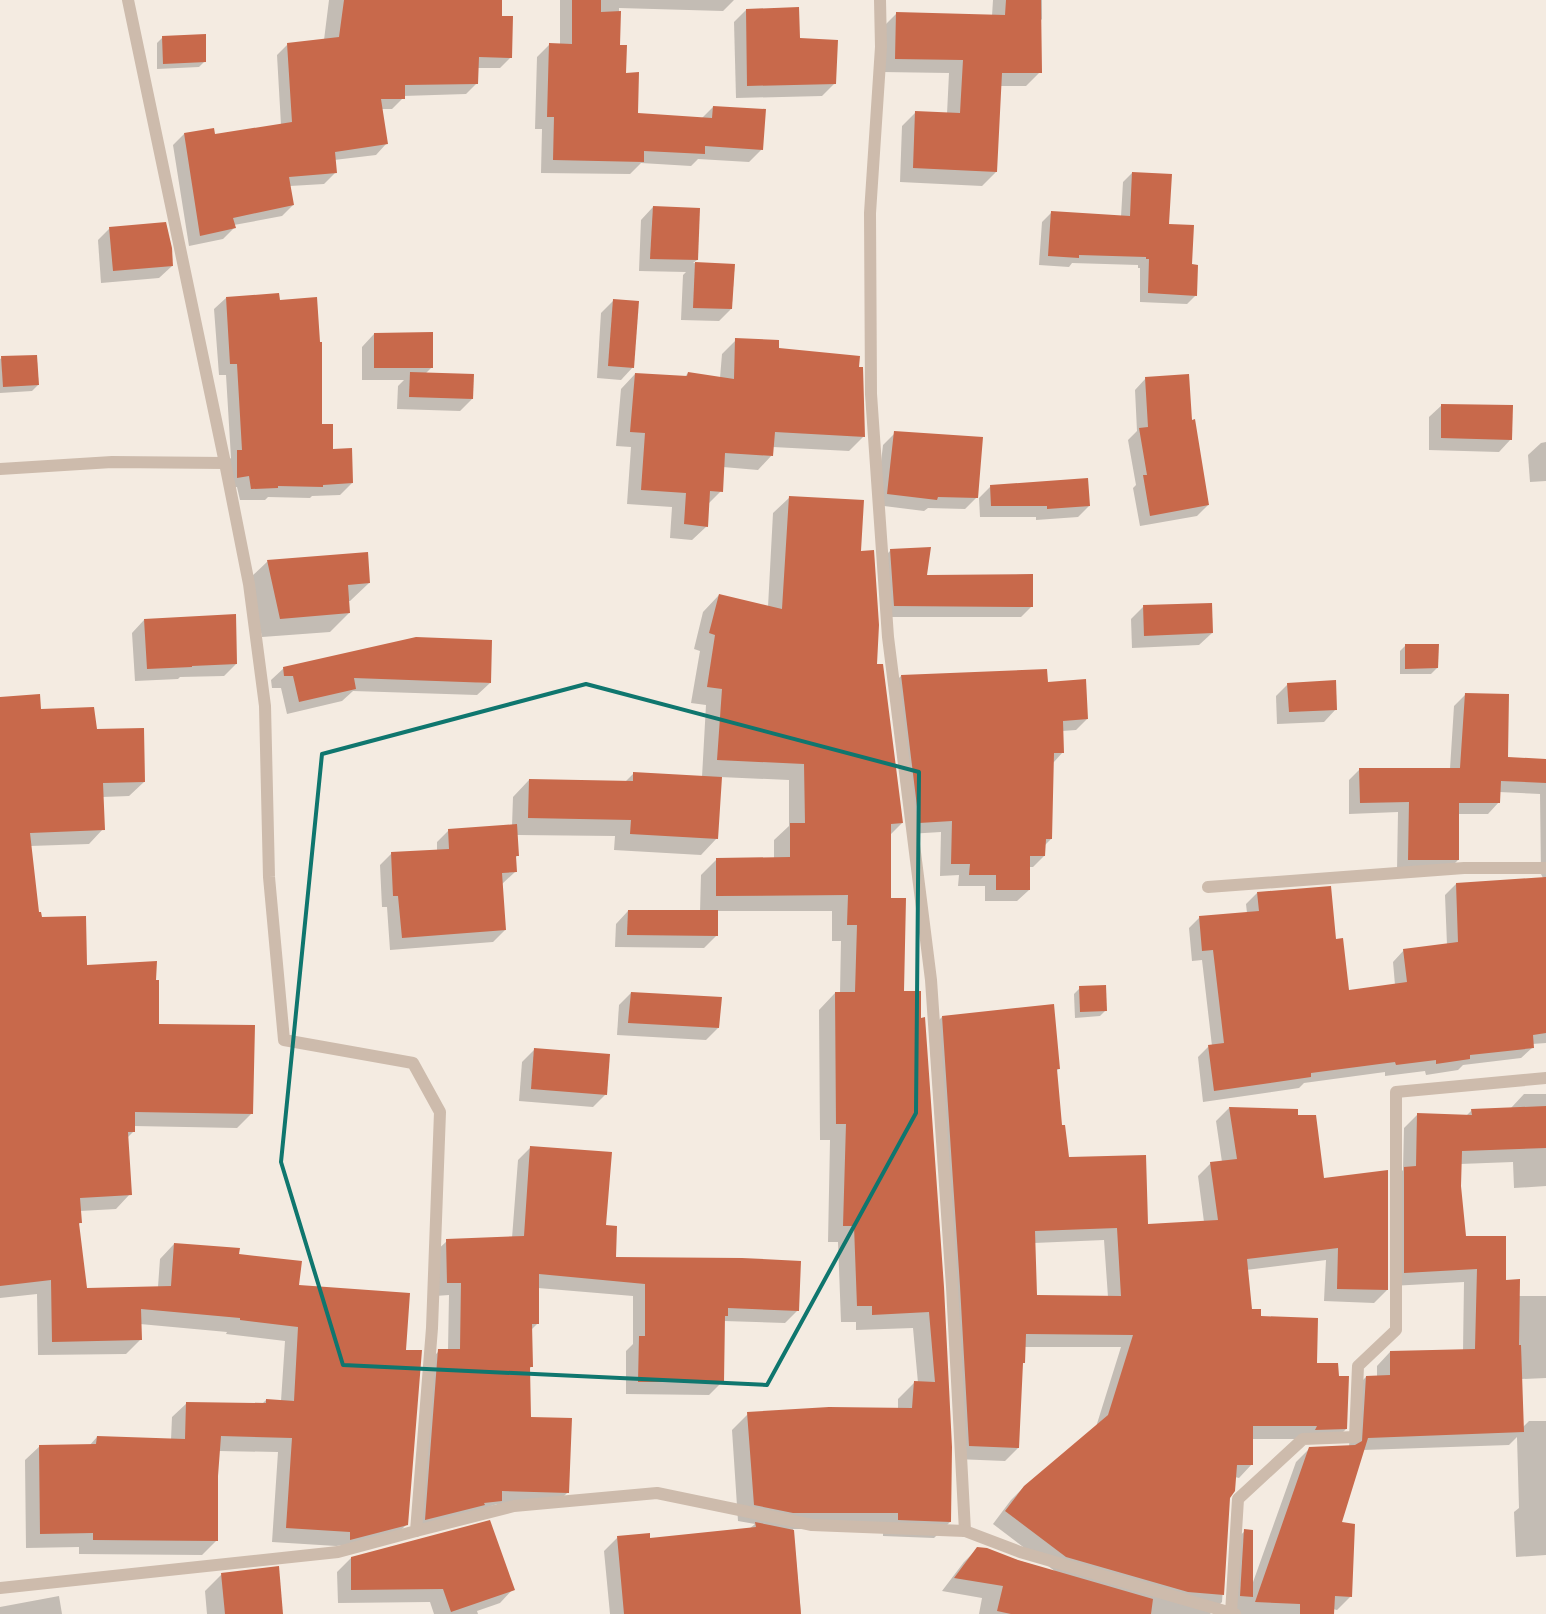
<svg xmlns="http://www.w3.org/2000/svg" width="1546" height="1614" font-family="Helvetica,sans-serif">
	<rect width="100%" height="100%" fill="#f4ebe1"/>
	<g fill="#0003" fill-rule="evenodd">
		<path d="M 329,0 L 500,0 L 501,17 L 511,57 L 500,68 L 477,68 L 477,83 L 466,94 L 403,96 L 403,98 L 392,109 L 381,109 L 386,144 L 376,155 L 334,160 L 335,173 L 324,184 L 290,186 L 293,205 L 282,216 L 234,225 L 234,228 L 223,239 L 189,246 L 173,145 L 184,134 L 214,136 L 281,125 L 277,55 L 288,44 L 324,40 Z"/>
		<path d="M 560,0 L 734,0 L 723,11 L 619,8 L 619,46 L 637,115 L 701,119 L 713,107 L 762,149 L 749,162 L 698,159 L 691,166 L 641,163 L 630,174 L 541,173 L 542,129 L 535,129 L 537,57 L 549,45 L 560,45 Z"/>
		<path d="M 993,0 L 1042,0 L 1042,19 L 1040,21 L 1040,72 L 1026,86 L 1000,86 L 996,172 L 982,186 L 900,182 L 902,126 L 916,112 L 947,114 L 949,73 L 882,72 L 882,28 L 896,14 L 992,16 Z"/>
		<path d="M 746,10 L 798,39 L 834,84 L 822,96 L 736,98 L 734,22 Z"/>
		<path d="M 163,37 L 205,61 L 199,67 L 157,69 L 157,43 Z"/>
		<path d="M 1132,173 L 1167,226 L 1191,266 L 1196,295 L 1187,304 L 1140,302 L 1140,268 L 1138,268 L 1138,265 L 1072,263 L 1069,267 L 1039,265 L 1042,222 L 1051,213 L 1121,217 L 1123,182 Z"/>
		<path d="M 653,207 L 697,260 L 693,263 L 734,265 L 731,309 L 719,321 L 681,320 L 683,275 L 686,272 L 639,271 L 641,220 Z"/>
		<path d="M 110,228 L 172,266 L 159,278 L 101,283 L 98,240 Z"/>
		<path d="M 226,298 L 332,451 L 352,483 L 340,495 L 312,496 L 310,498 L 268,497 L 265,500 L 240,500 L 237,487 L 226,489 L 225,463 L 231,458 L 226,375 L 219,375 L 214,309 Z"/>
		<path d="M 613,301 L 633,367 L 621,380 L 597,378 L 601,313 Z"/>
		<path d="M 374,334 L 432,367 L 425,374 L 472,399 L 460,411 L 397,409 L 398,386 L 404,380 L 362,380 L 362,347 Z"/>
		<path d="M 736,340 L 857,368 L 864,436 L 849,451 L 773,447 L 772,455 L 758,470 L 723,467 L 721,491 L 708,504 L 707,526 L 692,540 L 670,538 L 672,507 L 627,504 L 631,447 L 616,446 L 621,389 L 635,374 L 684,378 L 688,373 L 720,378 L 722,354 Z"/>
		<path d="M 2,358 L 38,385 L 32,391 L 0,393 L 0,359 Z"/>
		<path d="M 1146,378 L 1190,421 L 1208,505 L 1197,516 L 1140,526 L 1133,488 L 1136,485 L 1128,440 L 1137,431 L 1135,390 Z"/>
		<path d="M 1442,405 L 1511,439 L 1499,452 L 1429,450 L 1429,417 Z"/>
		<path d="M 895,433 L 977,497 L 965,509 L 928,508 L 924,511 L 876,505 L 883,445 Z"/>
		<path d="M 1546,442 L 1546,481 L 1530,482 L 1528,455 L 1541,443 Z"/>
		<path d="M 990,487 L 1089,506 L 1078,517 L 1036,520 L 1036,517 L 980,517 L 979,498 Z"/>
		<path d="M 790,497 L 859,552 L 876,666 L 902,823 L 890,835 L 890,899 L 903,993 L 920,1019 L 950,1522 L 934,1538 L 883,1536 L 883,1529 L 793,1529 L 801,1614 L 610,1614 L 604,1551 L 618,1537 L 649,1539 L 749,1529 L 755,1524 L 738,1521 L 732,1430 L 748,1414 L 898,1409 L 898,1399 L 915,1382 L 918,1383 L 913,1328 L 856,1330 L 856,1322 L 841,1322 L 838,1242 L 828,1242 L 830,1140 L 820,1140 L 819,1010 L 835,993 L 840,993 L 841,941 L 832,941 L 832,911 L 717,911 L 717,935 L 704,948 L 615,947 L 616,924 L 628,911 L 700,912 L 701,875 L 717,859 L 774,859 L 774,840 L 789,826 L 789,780 L 720,777 L 717,838 L 701,855 L 614,850 L 615,836 L 517,835 L 518,855 L 515,858 L 515,872 L 502,884 L 505,930 L 493,942 L 390,950 L 387,907 L 382,907 L 380,865 L 392,853 L 437,851 L 437,842 L 449,830 L 512,826 L 513,797 L 529,780 L 625,782 L 634,773 L 702,777 L 706,705 L 691,703 L 700,651 L 694,649 L 703,612 L 719,595 L 768,607 L 773,513 Z"/>
		<path d="M 891,550 L 925,576 L 1032,606 L 1021,617 L 883,617 L 880,561 Z"/>
		<path d="M 268,561 L 369,583 L 350,601 L 348,601 L 349,613 L 330,632 L 262,637 L 249,579 Z"/>
		<path d="M 1143,607 L 1212,633 L 1199,645 L 1132,648 L 1131,619 Z"/>
		<path d="M 144,620 L 236,664 L 224,676 L 180,677 L 178,679 L 135,681 L 132,633 Z"/>
		<path d="M 1406,645 L 1437,668 L 1431,674 L 1400,674 L 1400,651 Z"/>
		<path d="M 284,668 L 490,683 L 477,695 L 353,691 L 342,701 L 287,714 L 281,688 L 272,688 L 271,680 Z"/>
		<path d="M 901,676 L 1047,683 L 1087,719 L 1076,730 L 1062,731 L 1063,752 L 1053,763 L 1051,839 L 1044,846 L 1044,856 L 1033,867 L 1029,867 L 1029,890 L 1017,901 L 985,901 L 985,886 L 958,886 L 959,875 L 940,876 L 941,832 L 908,834 L 890,687 Z"/>
		<path d="M 1288,684 L 1336,709 L 1324,722 L 1277,724 L 1276,696 Z"/>
		<path d="M 1465,695 L 1506,758 L 1546,760 L 1546,1043 L 1532,1044 L 1533,1047 L 1521,1058 L 1463,1065 L 1458,1070 L 1426,1075 L 1425,1071 L 1385,1076 L 1385,1072 L 1304,1083 L 1299,1088 L 1203,1102 L 1198,1057 L 1209,1046 L 1212,1046 L 1202,960 L 1192,961 L 1189,928 L 1200,917 L 1247,913 L 1246,904 L 1257,893 L 1335,940 L 1347,992 L 1395,985 L 1393,962 L 1404,950 L 1447,945 L 1445,895 L 1456,884 L 1543,878 L 1541,874 L 1540,794 L 1499,792 L 1499,802 L 1488,814 L 1458,814 L 1458,860 L 1447,871 L 1397,871 L 1398,812 L 1349,814 L 1349,780 L 1360,769 L 1450,769 L 1454,706 Z"/>
		<path d="M 0,703 L 40,711 L 96,730 L 144,782 L 129,796 L 102,797 L 103,829 L 89,844 L 30,846 L 38,913 L 40,919 L 86,967 L 154,982 L 158,1025 L 252,1113 L 237,1128 L 134,1126 L 134,1131 L 127,1138 L 130,1194 L 116,1209 L 80,1211 L 80,1223 L 78,1225 L 86,1289 L 158,1287 L 160,1259 L 174,1244 L 238,1256 L 298,1286 L 404,1352 L 407,1524 L 392,1539 L 336,1546 L 272,1542 L 278,1452 L 219,1451 L 216,1476 L 217,1540 L 202,1555 L 79,1554 L 79,1547 L 26,1548 L 25,1460 L 40,1446 L 89,1446 L 97,1437 L 171,1440 L 172,1417 L 187,1403 L 262,1404 L 266,1400 L 281,1401 L 285,1341 L 226,1334 L 227,1332 L 140,1324 L 141,1339 L 126,1354 L 38,1355 L 37,1294 L 0,1298 Z"/>
		<path d="M 1080,988 L 1106,1010 L 1100,1016 L 1075,1018 L 1074,994 Z"/>
		<path d="M 631,993 L 718,1028 L 706,1040 L 617,1035 L 619,1005 Z"/>
		<path d="M 942,1017 L 1059,1069 L 1056,1071 L 1061,1126 L 1068,1159 L 1147,1226 L 1204,1222 L 1198,1176 L 1211,1163 L 1222,1162 L 1216,1121 L 1229,1108 L 1297,1111 L 1297,1116 L 1323,1180 L 1387,1290 L 1374,1303 L 1324,1301 L 1326,1260 L 1246,1270 L 1250,1310 L 1316,1364 L 1346,1429 L 1333,1442 L 1305,1439 L 1252,1439 L 1252,1464 L 1239,1478 L 1235,1477 L 1229,1498 L 1222,1602 L 1210,1614 L 979,1614 L 982,1598 L 942,1591 L 964,1562 L 978,1548 L 1056,1572 L 993,1524 L 1011,1500 L 1024,1487 L 1096,1427 L 1121,1347 L 1024,1347 L 1024,1362 L 1021,1365 L 1018,1448 L 1005,1461 L 956,1459 L 948,1300 L 929,1030 ZM 1104,1240 L 1108,1297 L 1036,1297 L 1034,1243 Z"/>
		<path d="M 534,1050 L 606,1094 L 593,1107 L 519,1101 L 522,1062 Z"/>
		<path d="M 1524,1094 L 1546,1094 L 1546,1186 L 1514,1188 L 1513,1162 L 1460,1164 L 1459,1186 L 1465,1237 L 1518,1296 L 1546,1296 L 1546,1378 L 1521,1379 L 1522,1428 L 1529,1421 L 1546,1421 L 1546,1555 L 1516,1557 L 1514,1512 L 1519,1508 L 1517,1437 L 1509,1445 L 1363,1450 L 1341,1522 L 1351,1596 L 1337,1610 L 1333,1609 L 1333,1614 L 1228,1614 L 1232,1543 L 1245,1531 L 1252,1585 L 1296,1462 L 1310,1448 L 1349,1447 L 1353,1390 L 1366,1377 L 1377,1377 L 1377,1366 L 1390,1352 L 1463,1351 L 1464,1282 L 1391,1286 L 1391,1182 L 1403,1170 L 1404,1128 L 1418,1114 L 1466,1116 L 1472,1110 L 1511,1108 Z"/>
		<path d="M 531,1147 L 604,1226 L 614,1258 L 798,1310 L 785,1323 L 724,1321 L 722,1382 L 709,1395 L 626,1394 L 626,1351 L 633,1344 L 633,1296 L 538,1288 L 538,1323 L 531,1330 L 532,1366 L 529,1369 L 530,1418 L 568,1492 L 555,1505 L 497,1504 L 413,1533 L 426,1364 L 439,1351 L 448,1350 L 449,1295 L 435,1296 L 433,1254 L 447,1241 L 512,1238 L 518,1160 Z"/>
		<path d="M 351,1558 L 513,1589 L 500,1603 L 477,1611 L 478,1614 L 434,1614 L 430,1602 L 338,1603 L 337,1572 Z"/>
		<path d="M 222,1574 L 282,1614 L 207,1614 L 205,1591 Z"/>
		<path d="M 59,1596 L 62,1614 L 0,1614 L 0,1607 Z"/>
	</g>
	<g fill="#c8694b" fill-rule="evenodd">
		<path d="M 344,0 L 502,0 L 502,16 L 513,16 L 512,58 L 479,57 L 478,84 L 405,85 L 405,99 L 381,99 L 388,144 L 335,152 L 337,173 L 289,177 L 294,205 L 233,218 L 236,228 L 200,236 L 184,133 L 214,128 L 215,134 L 292,122 L 287,43 L 339,37 Z"/>
		<path d="M 572,0 L 601,0 L 601,12 L 621,11 L 620,45 L 627,45 L 626,73 L 639,72 L 638,113 L 712,118 L 713,106 L 766,109 L 763,150 L 705,146 L 705,154 L 644,151 L 644,162 L 553,160 L 554,117 L 547,117 L 549,43 L 572,44 Z"/>
		<path d="M 1006,0 L 1041,0 L 1042,73 L 1002,73 L 997,172 L 913,168 L 915,111 L 960,113 L 963,60 L 895,59 L 896,12 L 1005,15 Z"/>
		<path d="M 799,7 L 800,38 L 838,40 L 836,84 L 747,86 L 746,9 Z"/>
		<path d="M 206,34 L 206,62 L 163,64 L 162,36 Z"/>
		<path d="M 1132,172 L 1172,174 L 1169,224 L 1194,225 L 1192,264 L 1198,265 L 1197,296 L 1148,293 L 1149,259 L 1146,259 L 1146,257 L 1079,255 L 1079,258 L 1048,256 L 1051,211 L 1130,216 Z"/>
		<path d="M 653,206 L 700,208 L 698,260 L 650,259 Z"/>
		<path d="M 166,222 L 172,248 L 173,266 L 113,271 L 109,227 Z"/>
		<path d="M 695,262 L 735,264 L 732,309 L 693,308 Z"/>
		<path d="M 279,293 L 280,300 L 317,297 L 320,342 L 322,342 L 322,424 L 333,424 L 333,449 L 352,448 L 353,483 L 323,485 L 323,487 L 278,486 L 278,488 L 251,489 L 249,476 L 237,478 L 237,450 L 242,450 L 237,364 L 230,364 L 226,297 Z"/>
		<path d="M 613,299 L 639,301 L 634,368 L 608,366 Z"/>
		<path d="M 433,332 L 433,368 L 374,368 L 374,333 Z"/>
		<path d="M 735,338 L 779,340 L 779,348 L 860,356 L 859,367 L 863,367 L 865,437 L 775,432 L 773,456 L 725,453 L 723,492 L 710,491 L 708,527 L 684,524 L 686,493 L 641,490 L 645,433 L 630,432 L 635,373 L 687,376 L 688,372 L 734,379 Z"/>
		<path d="M 37,355 L 39,385 L 3,387 L 1,356 Z"/>
		<path d="M 410,372 L 474,374 L 473,399 L 409,397 Z"/>
		<path d="M 1189,374 L 1192,420 L 1195,419 L 1209,505 L 1150,516 L 1143,475 L 1147,475 L 1139,428 L 1148,427 L 1145,377 Z"/>
		<path d="M 1441,404 L 1513,405 L 1512,440 L 1441,438 Z"/>
		<path d="M 894,431 L 983,437 L 978,498 L 938,497 L 937,500 L 887,494 Z"/>
		<path d="M 1088,478 L 1090,506 L 1047,509 L 1047,506 L 991,506 L 990,485 Z"/>
		<path d="M 789,496 L 864,500 L 861,551 L 874,550 L 879,625 L 877,664 L 883,664 L 903,823 L 891,824 L 891,898 L 906,898 L 904,991 L 921,991 L 921,1018 L 925,1017 L 944,1287 L 952,1447 L 951,1522 L 898,1520 L 898,1513 L 793,1513 L 754,1505 L 747,1412 L 829,1407 L 912,1408 L 914,1381 L 935,1382 L 929,1312 L 872,1315 L 872,1306 L 857,1306 L 854,1226 L 843,1226 L 846,1124 L 836,1124 L 835,992 L 855,992 L 857,925 L 847,925 L 848,895 L 716,896 L 716,858 L 790,857 L 790,823 L 805,823 L 804,764 L 717,760 L 722,689 L 707,687 L 715,635 L 709,633 L 719,594 L 782,609 Z"/>
		<path d="M 931,547 L 927,575 L 1033,574 L 1033,607 L 894,606 L 890,549 Z"/>
		<path d="M 368,552 L 370,583 L 348,585 L 350,613 L 280,619 L 267,560 Z"/>
		<path d="M 1212,603 L 1213,633 L 1144,636 L 1143,605 Z"/>
		<path d="M 236,614 L 237,664 L 192,666 L 192,667 L 147,669 L 144,619 Z"/>
		<path d="M 416,637 L 492,640 L 491,683 L 354,678 L 356,689 L 299,702 L 293,676 L 284,676 L 283,667 Z"/>
		<path d="M 1405,644 L 1439,644 L 1438,668 L 1405,669 Z"/>
		<path d="M 1047,669 L 1048,682 L 1086,679 L 1088,719 L 1063,721 L 1064,753 L 1054,753 L 1052,839 L 1046,839 L 1045,856 L 1030,856 L 1030,890 L 996,890 L 996,875 L 969,875 L 970,864 L 951,864 L 952,821 L 919,823 L 901,675 Z"/>
		<path d="M 1336,680 L 1337,710 L 1289,712 L 1287,683 Z"/>
		<path d="M 1465,693 L 1509,694 L 1508,757 L 1546,759 L 1546,783 L 1501,781 L 1500,803 L 1459,803 L 1459,860 L 1408,860 L 1409,802 L 1360,803 L 1359,768 L 1460,768 Z"/>
		<path d="M 40,694 L 41,709 L 94,707 L 97,729 L 144,728 L 145,782 L 103,783 L 105,830 L 30,833 L 39,912 L 41,912 L 42,917 L 86,916 L 87,965 L 157,961 L 156,980 L 159,980 L 159,1024 L 255,1025 L 253,1114 L 135,1112 L 135,1132 L 128,1132 L 132,1195 L 80,1198 L 82,1223 L 79,1223 L 87,1288 L 171,1286 L 174,1243 L 240,1248 L 239,1254 L 302,1261 L 299,1285 L 410,1293 L 406,1350 L 422,1350 L 408,1525 L 350,1540 L 350,1532 L 286,1528 L 292,1438 L 221,1436 L 218,1476 L 218,1541 L 93,1540 L 93,1533 L 40,1534 L 39,1445 L 96,1444 L 97,1436 L 185,1439 L 186,1402 L 266,1403 L 266,1399 L 294,1401 L 298,1327 L 240,1320 L 240,1318 L 141,1309 L 142,1340 L 52,1342 L 51,1280 L 0,1286 L 0,697 Z"/>
		<path d="M 633,772 L 722,777 L 718,839 L 630,834 L 631,820 L 528,818 L 529,779 L 633,781 Z"/>
		<path d="M 517,824 L 519,856 L 516,856 L 517,872 L 502,873 L 506,930 L 402,938 L 398,896 L 393,896 L 391,852 L 449,849 L 448,829 Z"/>
		<path d="M 1546,877 L 1546,1033 L 1533,1035 L 1534,1048 L 1470,1055 L 1470,1059 L 1436,1064 L 1436,1060 L 1396,1065 L 1395,1062 L 1311,1073 L 1311,1077 L 1214,1091 L 1208,1045 L 1224,1043 L 1213,950 L 1202,951 L 1199,916 L 1259,911 L 1257,892 L 1331,886 L 1336,939 L 1343,938 L 1349,990 L 1407,982 L 1403,949 L 1458,942 L 1456,883 Z"/>
		<path d="M 628,910 L 718,910 L 718,936 L 627,935 Z"/>
		<path d="M 1106,985 L 1107,1011 L 1080,1012 L 1079,986 Z"/>
		<path d="M 631,992 L 722,997 L 719,1028 L 628,1023 Z"/>
		<path d="M 1054,1004 L 1060,1069 L 1057,1069 L 1062,1125 L 1065,1125 L 1069,1157 L 1146,1155 L 1148,1224 L 1218,1220 L 1210,1162 L 1237,1159 L 1229,1107 L 1298,1109 L 1298,1115 L 1316,1115 L 1324,1178 L 1388,1170 L 1388,1290 L 1337,1289 L 1338,1248 L 1247,1259 L 1252,1309 L 1261,1309 L 1261,1316 L 1318,1318 L 1317,1363 L 1338,1363 L 1339,1376 L 1349,1376 L 1347,1429 L 1315,1430 L 1317,1426 L 1253,1426 L 1253,1465 L 1237,1465 L 1235,1491 L 1230,1498 L 1224,1595 L 1188,1592 L 1066,1557 L 1005,1511 L 1024,1486 L 1108,1415 L 1133,1335 L 1026,1334 L 1025,1363 L 1023,1363 L 1019,1448 L 969,1446 L 960,1286 L 942,1016 ZM 1117,1228 L 1121,1296 L 1037,1295 L 1035,1231 Z"/>
		<path d="M 534,1048 L 610,1054 L 607,1095 L 531,1089 Z"/>
		<path d="M 1546,1106 L 1546,1148 L 1462,1151 L 1461,1186 L 1466,1236 L 1506,1236 L 1506,1280 L 1520,1279 L 1519,1345 L 1521,1345 L 1524,1432 L 1368,1438 L 1342,1522 L 1355,1524 L 1352,1597 L 1335,1596 L 1334,1614 L 1300,1614 L 1300,1604 L 1255,1602 L 1309,1447 L 1355,1445 L 1362,1441 L 1366,1376 L 1390,1375 L 1390,1351 L 1475,1349 L 1477,1269 L 1404,1273 L 1404,1167 L 1416,1166 L 1417,1113 L 1472,1115 L 1471,1109 Z"/>
		<path d="M 530,1146 L 612,1152 L 606,1225 L 617,1226 L 616,1257 L 742,1258 L 801,1261 L 799,1311 L 728,1308 L 728,1316 L 725,1316 L 724,1382 L 638,1382 L 639,1336 L 645,1336 L 645,1284 L 539,1274 L 539,1324 L 532,1324 L 533,1367 L 530,1367 L 531,1417 L 572,1418 L 569,1493 L 502,1491 L 502,1501 L 484,1503 L 485,1505 L 425,1520 L 438,1349 L 460,1349 L 461,1283 L 447,1283 L 446,1239 L 524,1236 Z"/>
		<path d="M 490,1520 L 515,1590 L 451,1612 L 443,1589 L 351,1590 L 351,1557 Z"/>
		<path d="M 755,1522 L 794,1530 L 801,1614 L 624,1614 L 617,1536 L 650,1533 L 650,1538 L 756,1527 Z"/>
		<path d="M 1244,1529 L 1253,1530 L 1253,1597 L 1240,1596 Z"/>
		<path d="M 977,1547 L 987,1548 L 1018,1560 L 1153,1599 L 1151,1614 L 1011,1614 L 997,1611 L 1003,1586 L 954,1578 Z"/>
		<path d="M 279,1566 L 283,1614 L 225,1614 L 221,1573 Z"/>
	</g>
	<g fill="none" stroke-linecap="round" stroke-linejoin="round">
		<g stroke="#cdbbac" stroke-width="12">
			<path d="M 880,0 L 881,47 L 870,213 L 871,394 L 888,637 L 931,980 L 952,1287 L 965,1531"/>
			<path d="M 0,469 L 112,462 L 225,463"/>
			<path d="M 1208,887 L 1464,868 L 1546,868"/>
			<path d="M 416,1531 L 514,1506 L 657,1493 L 812,1525 L 965,1531 L 1020,1552 L 1235,1614"/>
			<path d="M 0,1588 L 338,1552 L 416,1531 L 432,1328 L 440,1112 L 413,1063 L 284,1040 L 269,877 L 265,706 L 249,584 L 225,463 L 128,0"/>
			<path d="M 1231,1613 L 1238,1499 L 1303,1439 L 1355,1437 L 1358,1366 L 1396,1330 L 1396,1092 L 1546,1078"/>
		</g>
	</g>
	<path fill="none" stroke="#0f766e" stroke-width="4" stroke-linejoin="round" d="M 586,684 L 919,772 L 916,1113 L 767,1385 L 343,1365 L 281,1162 L 322,754 Z"/>
</svg>
